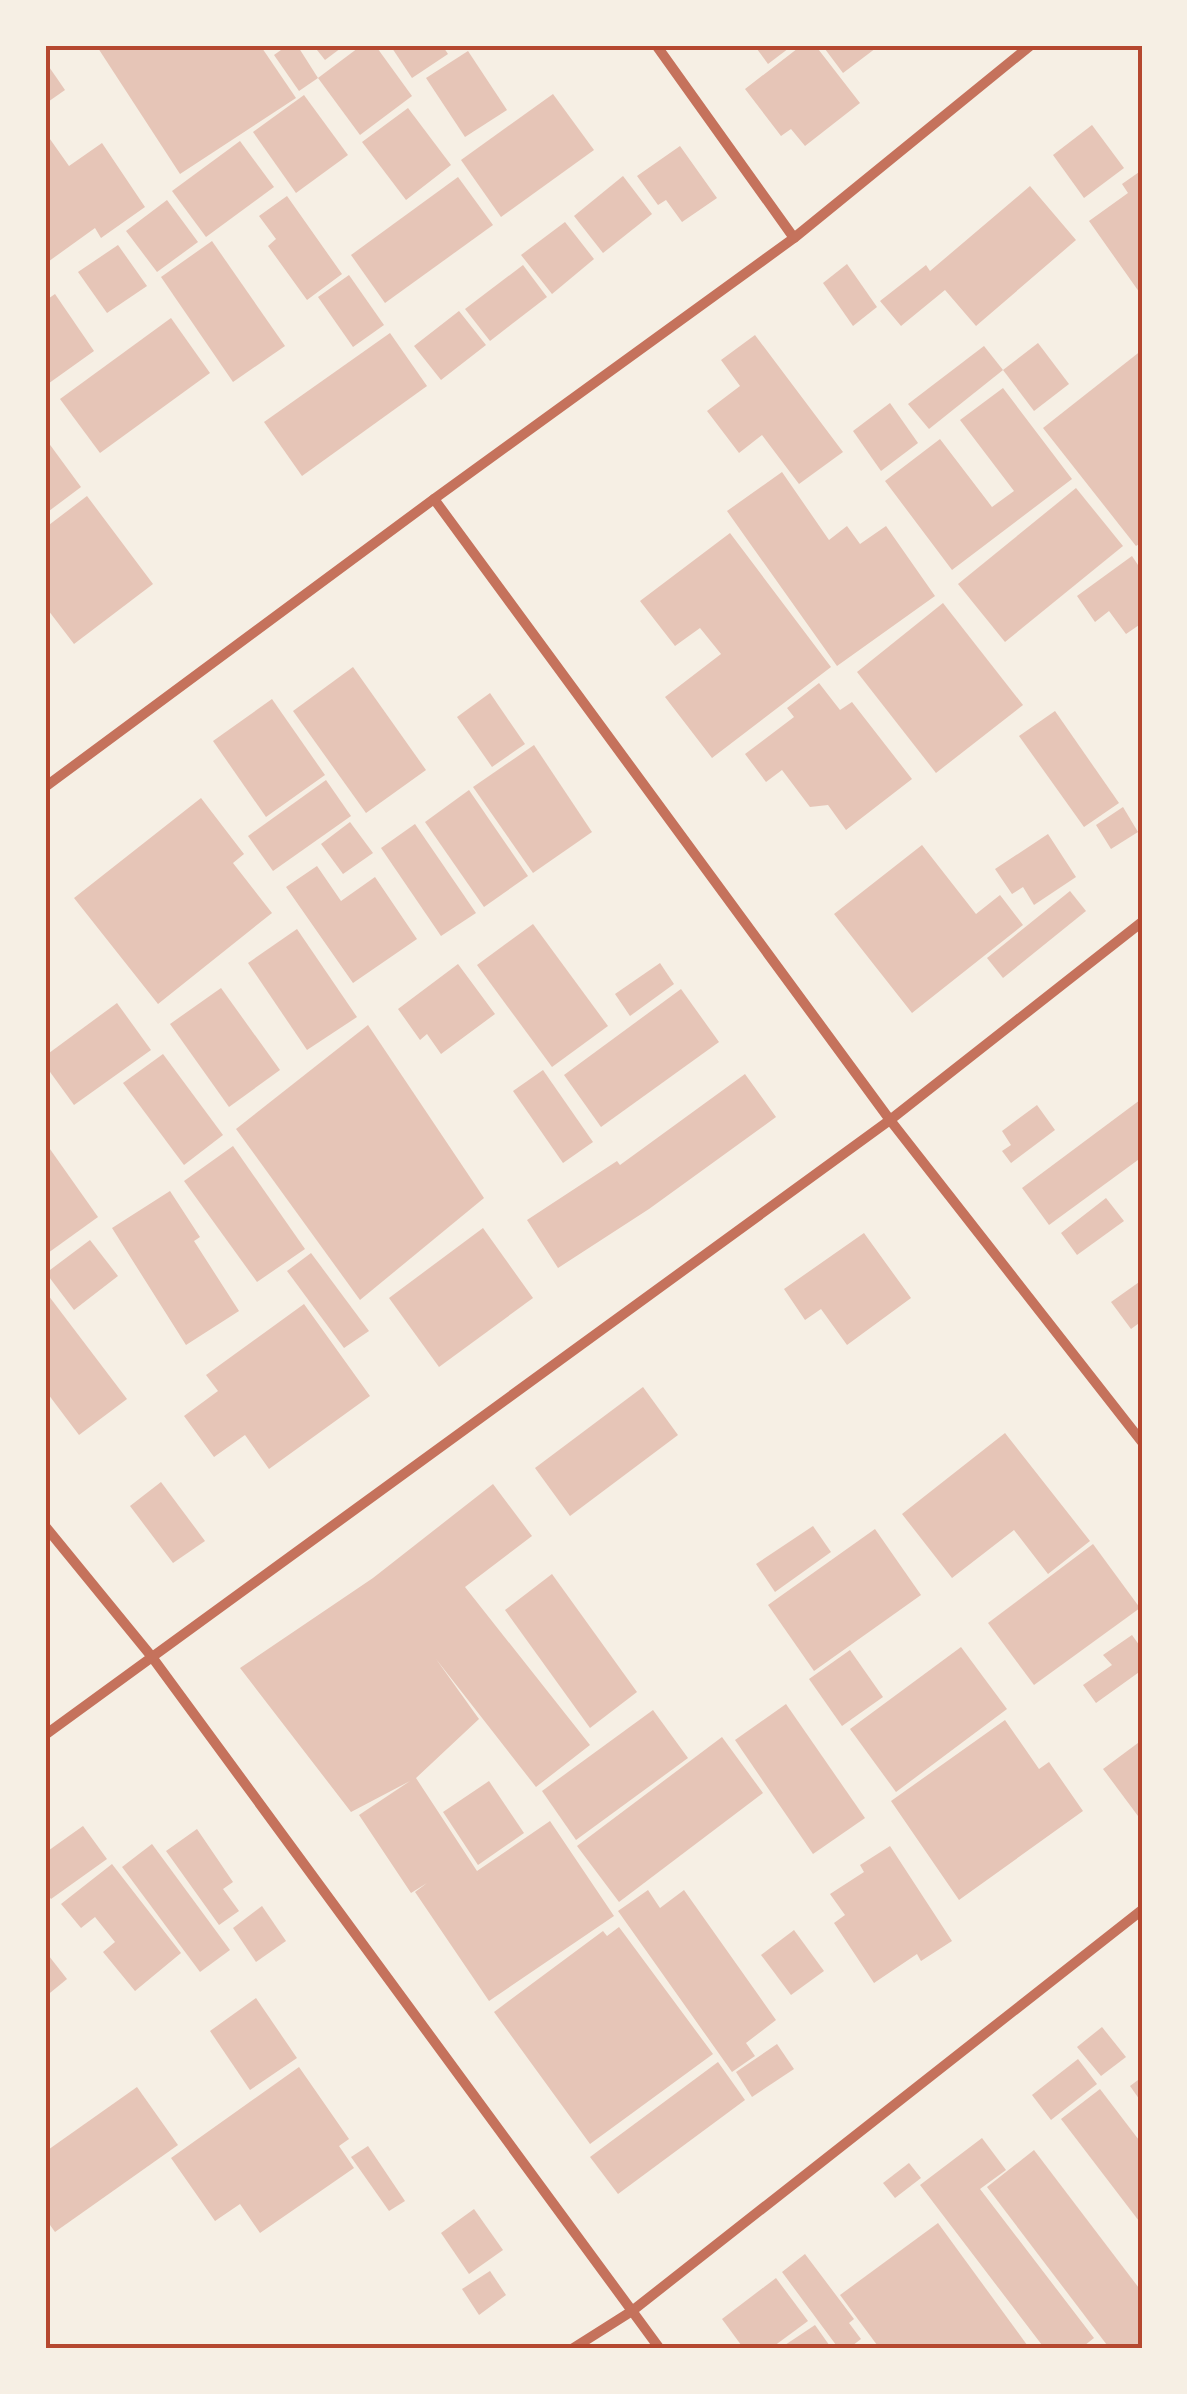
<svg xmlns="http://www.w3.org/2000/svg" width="1187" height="2394" font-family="'DM Sans',sans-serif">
	<rect width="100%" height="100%" fill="#f6efe4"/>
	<g fill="#e6c5b7">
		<path d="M 96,45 L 260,45 L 296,98 L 180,174 Z"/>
		<path d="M 288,45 L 297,45 L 318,78 L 299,91 L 274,55 Z"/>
		<path d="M 313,45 L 345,45 L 325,60 Z"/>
		<path d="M 362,45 L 375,45 L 412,96 L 360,135 L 318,78 Z"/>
		<path d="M 390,45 L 442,45 L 448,54 L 412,78 Z"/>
		<path d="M 754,45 L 793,45 L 768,64 Z"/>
		<path d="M 802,45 L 815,45 L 860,103 L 805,146 L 791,129 L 781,136 L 745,89 Z"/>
		<path d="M 822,45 L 880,45 L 843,73 Z"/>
		<path d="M 468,51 L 507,110 L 465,137 L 426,78 Z"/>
		<path d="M 45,61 L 65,90 L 45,104 Z"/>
		<path d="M 553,94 L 594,150 L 501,217 L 461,160 Z"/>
		<path d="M 304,95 L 348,155 L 296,193 L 253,132 Z"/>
		<path d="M 408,108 L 451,165 L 406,200 L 362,142 Z"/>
		<path d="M 1092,125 L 1124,168 L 1084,198 L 1053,155 Z"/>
		<path d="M 45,132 L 69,166 L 102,143 L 145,207 L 101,238 L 95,228 L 45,264 Z"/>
		<path d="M 240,141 L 274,187 L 206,237 L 172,191 Z"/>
		<path d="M 680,146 L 717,198 L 682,222 L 666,200 L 658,205 L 637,176 Z"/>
		<path d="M 1142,170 L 1142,296 L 1089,221 L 1128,193 L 1122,184 Z"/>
		<path d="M 623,176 L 652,214 L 603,253 L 574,216 Z"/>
		<path d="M 458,177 L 493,225 L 385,303 L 351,255 Z"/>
		<path d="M 1030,186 L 1076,240 L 976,326 L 945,290 L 901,326 L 880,301 L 926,265 L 930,271 Z"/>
		<path d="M 287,196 L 342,274 L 307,300 L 268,246 L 276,239 L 259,216 Z"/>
		<path d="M 167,200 L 198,242 L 157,272 L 126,231 Z"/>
		<path d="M 565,222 L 594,259 L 552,294 L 521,255 Z"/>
		<path d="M 212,241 L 285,346 L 233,382 L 161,277 Z"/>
		<path d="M 118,245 L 147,286 L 107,313 L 78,272 Z"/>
		<path d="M 847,264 L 877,307 L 853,326 L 823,283 Z"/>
		<path d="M 523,265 L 547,297 L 490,341 L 465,309 Z"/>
		<path d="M 349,275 L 384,325 L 353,347 L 318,297 Z"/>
		<path d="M 55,294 L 94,351 L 45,386 L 45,301 Z"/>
		<path d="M 459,311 L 486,345 L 441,380 L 414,346 Z"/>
		<path d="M 171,318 L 210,373 L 100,453 L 60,399 Z"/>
		<path d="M 390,333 L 427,386 L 302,476 L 264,422 Z"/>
		<path d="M 755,335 L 843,452 L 799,484 L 762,435 L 739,453 L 707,411 L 740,386 L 721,360 Z"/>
		<path d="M 1038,343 L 1069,384 L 1034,411 L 1003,370 Z"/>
		<path d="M 984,346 L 1003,370 L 929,429 L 908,404 Z"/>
		<path d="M 1142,350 L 1142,542 L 1136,546 L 1043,428 Z"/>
		<path d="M 1003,388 L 1072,479 L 952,570 L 885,481 L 940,439 L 992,507 L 1014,491 L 960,420 Z"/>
		<path d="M 890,403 L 918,443 L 881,471 L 853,431 Z"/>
		<path d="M 45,438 L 81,487 L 45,514 Z"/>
		<path d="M 782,472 L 829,540 L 847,526 L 860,544 L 886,526 L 935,596 L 837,666 L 727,511 Z"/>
		<path d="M 1076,488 L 1123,546 L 1005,642 L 958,584 Z"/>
		<path d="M 87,496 L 153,584 L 74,644 L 45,606 L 45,528 Z"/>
		<path d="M 730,533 L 831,667 L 712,758 L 665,697 L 721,654 L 700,628 L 675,646 L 640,601 Z"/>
		<path d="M 1132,556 L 1142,571 L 1142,623 L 1126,634 L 1109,611 L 1095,622 L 1077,596 Z"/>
		<path d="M 943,603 L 1023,705 L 936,773 L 857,672 Z"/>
		<path d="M 353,667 L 426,770 L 366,813 L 293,711 Z"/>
		<path d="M 819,683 L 840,710 L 852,702 L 912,779 L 846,830 L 828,805 L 810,807 L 782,770 L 766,782 L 745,754 L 794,717 L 787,708 Z"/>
		<path d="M 490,693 L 525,744 L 492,767 L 457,717 Z"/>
		<path d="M 272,699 L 325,775 L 266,817 L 213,741 Z"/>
		<path d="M 1055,711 L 1119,803 L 1084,827 L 1019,736 Z"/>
		<path d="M 534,745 L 592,832 L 533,873 L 473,787 Z"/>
		<path d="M 326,780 L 351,816 L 273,871 L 248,836 Z"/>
		<path d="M 469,790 L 528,876 L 484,907 L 425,822 Z"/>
		<path d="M 201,798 L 244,854 L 233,863 L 272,913 L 158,1004 L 74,898 Z"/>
		<path d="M 1123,807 L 1138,832 L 1111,849 L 1096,825 Z"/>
		<path d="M 350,822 L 373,853 L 343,874 L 321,844 Z"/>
		<path d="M 415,824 L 476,913 L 441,936 L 381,848 Z"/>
		<path d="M 1048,834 L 1076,877 L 1034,905 L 1023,887 L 1012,894 L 995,869 Z"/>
		<path d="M 922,845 L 976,914 L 1000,895 L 1023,925 L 912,1013 L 834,914 Z"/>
		<path d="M 317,866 L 341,901 L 375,877 L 417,939 L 353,983 L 286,887 Z"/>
		<path d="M 1070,891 L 1086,911 L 1003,978 L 987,958 Z"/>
		<path d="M 533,924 L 608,1026 L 552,1067 L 477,965 Z"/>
		<path d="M 297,929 L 357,1017 L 307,1050 L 248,963 Z"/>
		<path d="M 660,963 L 674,984 L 630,1016 L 615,994 Z"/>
		<path d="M 458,964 L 495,1014 L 441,1054 L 427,1034 L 420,1040 L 398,1009 Z"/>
		<path d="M 221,988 L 280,1070 L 229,1107 L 170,1024 Z"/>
		<path d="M 681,989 L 719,1042 L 601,1127 L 564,1075 Z"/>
		<path d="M 117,1003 L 151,1050 L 74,1105 L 45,1065 L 45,1056 Z"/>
		<path d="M 368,1025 L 484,1198 L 360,1300 L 236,1129 Z"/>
		<path d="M 163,1054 L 223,1135 L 184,1165 L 123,1083 Z"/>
		<path d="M 543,1070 L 593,1142 L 563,1163 L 513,1091 Z"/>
		<path d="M 745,1074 L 776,1117 L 649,1209 L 558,1268 L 527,1220 L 617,1161 L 620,1165 Z"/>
		<path d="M 1140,1100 L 1142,1157 L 1049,1225 L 1022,1188 Z"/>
		<path d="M 1037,1105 L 1055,1130 L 1011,1163 L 1002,1151 L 1011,1145 L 1002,1131 Z"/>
		<path d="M 45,1142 L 98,1217 L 48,1253 L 45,1249 Z"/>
		<path d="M 233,1146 L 305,1249 L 257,1282 L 184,1181 Z"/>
		<path d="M 170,1191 L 200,1237 L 194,1241 L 239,1311 L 186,1345 L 112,1228 Z"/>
		<path d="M 1106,1198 L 1124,1221 L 1077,1255 L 1061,1233 Z"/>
		<path d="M 483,1228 L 533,1298 L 439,1367 L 389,1298 Z"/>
		<path d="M 864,1233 L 911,1298 L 847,1345 L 821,1309 L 805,1320 L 784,1289 Z"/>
		<path d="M 90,1240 L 118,1276 L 74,1310 L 46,1273 Z"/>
		<path d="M 311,1253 L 369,1331 L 344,1348 L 287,1271 Z"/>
		<path d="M 1142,1280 L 1142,1321 L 1131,1329 L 1111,1302 Z"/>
		<path d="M 45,1291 L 127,1399 L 79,1435 L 45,1390 Z"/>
		<path d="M 304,1304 L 370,1396 L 269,1469 L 245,1435 L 214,1457 L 184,1416 L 218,1391 L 206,1375 Z"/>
		<path d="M 643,1387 L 678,1435 L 570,1516 L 535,1468 Z"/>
		<path d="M 1005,1433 L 1090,1541 L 1048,1574 L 1014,1530 L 952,1578 L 902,1514 Z"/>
		<path d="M 161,1482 L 205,1541 L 173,1563 L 130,1506 Z"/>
		<path d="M 493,1484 L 532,1536 L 465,1587 L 590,1745 L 536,1787 L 436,1659 L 479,1719 L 416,1778 L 477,1871 L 550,1821 L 614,1916 L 489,2001 L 415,1892 L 427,1883 L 411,1893 L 359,1815 L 410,1781 L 351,1812 L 240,1668 L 373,1578 Z"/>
		<path d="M 813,1526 L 831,1552 L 775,1592 L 756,1564 Z"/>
		<path d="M 875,1529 L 921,1595 L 814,1671 L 768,1605 Z"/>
		<path d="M 1093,1544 L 1140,1608 L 1034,1685 L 988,1623 Z"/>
		<path d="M 552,1574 L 637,1692 L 590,1728 L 505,1610 Z"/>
		<path d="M 1132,1635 L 1142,1649 L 1142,1670 L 1096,1703 L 1083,1685 L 1112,1665 L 1103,1655 Z"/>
		<path d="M 961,1647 L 1007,1709 L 896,1792 L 850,1729 Z"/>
		<path d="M 850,1650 L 883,1697 L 842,1726 L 809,1679 Z"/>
		<path d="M 786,1704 L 865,1818 L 813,1854 L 735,1740 Z"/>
		<path d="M 653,1710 L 688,1758 L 576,1840 L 542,1791 Z"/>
		<path d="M 1005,1720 L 1039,1769 L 1049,1762 L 1083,1811 L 959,1900 L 891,1801 Z"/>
		<path d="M 722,1737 L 763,1793 L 619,1902 L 577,1846 Z"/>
		<path d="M 1142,1740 L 1142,1813 L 1138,1816 L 1103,1769 Z"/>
		<path d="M 489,1781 L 524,1833 L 478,1865 L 443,1812 Z"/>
		<path d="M 83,1826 L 107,1859 L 51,1899 L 45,1891 L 45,1853 Z"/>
		<path d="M 197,1829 L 233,1882 L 223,1889 L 239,1911 L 219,1925 L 166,1851 Z"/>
		<path d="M 152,1844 L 230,1950 L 200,1972 L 122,1867 Z"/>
		<path d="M 890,1846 L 952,1941 L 921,1961 L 917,1954 L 874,1983 L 834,1923 L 845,1915 L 830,1894 L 864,1872 L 860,1865 Z"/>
		<path d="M 112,1864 L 181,1953 L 135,1991 L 103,1952 L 115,1942 L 95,1917 L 81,1928 L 61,1904 Z"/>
		<path d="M 648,1890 L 660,1908 L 684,1890 L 776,2020 L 746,2043 L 755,2056 L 732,2072 L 618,1911 Z"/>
		<path d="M 262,1906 L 286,1941 L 256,1962 L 233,1928 Z"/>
		<path d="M 619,1927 L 713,2054 L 590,2144 L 494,2012 L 603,1931 L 607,1936 Z"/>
		<path d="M 794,1930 L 824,1971 L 791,1995 L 761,1955 Z"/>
		<path d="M 45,1951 L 67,1979 L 45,1997 Z"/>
		<path d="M 256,1998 L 297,2058 L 250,2090 L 210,2031 Z"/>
		<path d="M 1102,2027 L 1126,2057 L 1101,2076 L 1077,2047 Z"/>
		<path d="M 777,2044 L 794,2069 L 752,2097 L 736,2072 Z"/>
		<path d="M 1078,2059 L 1097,2084 L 1051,2120 L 1032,2095 Z"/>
		<path d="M 718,2062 L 745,2100 L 618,2194 L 590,2157 Z"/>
		<path d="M 299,2067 L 349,2139 L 339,2146 L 354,2168 L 260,2233 L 240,2204 L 215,2221 L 171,2158 Z"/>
		<path d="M 1142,2077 L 1142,2103 L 1130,2086 Z"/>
		<path d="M 137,2087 L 178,2145 L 55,2232 L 45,2218 L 45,2152 Z"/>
		<path d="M 1100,2089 L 1142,2144 L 1142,2225 L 1061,2119 Z"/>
		<path d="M 982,2138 L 1006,2170 L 980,2189 L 1094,2338 L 1080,2349 L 1045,2349 L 920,2185 Z"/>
		<path d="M 368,2146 L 405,2201 L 389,2211 L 351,2157 Z"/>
		<path d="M 1034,2150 L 1142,2292 L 1142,2349 L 1110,2349 L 987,2187 Z"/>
		<path d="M 909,2163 L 921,2178 L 895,2198 L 883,2183 Z"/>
		<path d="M 474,2209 L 503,2250 L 469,2274 L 441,2233 Z"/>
		<path d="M 938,2223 L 1030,2349 L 880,2349 L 840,2295 Z"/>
		<path d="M 805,2254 L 854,2319 L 849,2323 L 861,2339 L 848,2349 L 839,2349 L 782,2272 Z"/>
		<path d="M 490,2271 L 506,2295 L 479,2315 L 462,2289 Z"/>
		<path d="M 776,2278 L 808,2321 L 770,2349 L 744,2349 L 722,2319 Z"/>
		<path d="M 815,2325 L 832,2349 L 779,2349 Z"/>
	</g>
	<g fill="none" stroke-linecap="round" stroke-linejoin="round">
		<g stroke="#c5725c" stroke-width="10">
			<path d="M 656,45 L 794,238"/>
			<path d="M 434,499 L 890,1120 L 1142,1442"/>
			<path d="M 45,787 L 434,499 L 794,238 L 1031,45"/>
			<path d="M 45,1526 L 152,1657 L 660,2349"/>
			<path d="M 45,1735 L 890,1120 L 1142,922"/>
			<path d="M 572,2349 L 632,2311 L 1142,1910"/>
		</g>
	</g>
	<rect width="1187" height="2394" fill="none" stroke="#f6efe4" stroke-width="95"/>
	<rect x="48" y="48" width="1092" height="2298" fill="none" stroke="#b5482f" stroke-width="4"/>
</svg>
